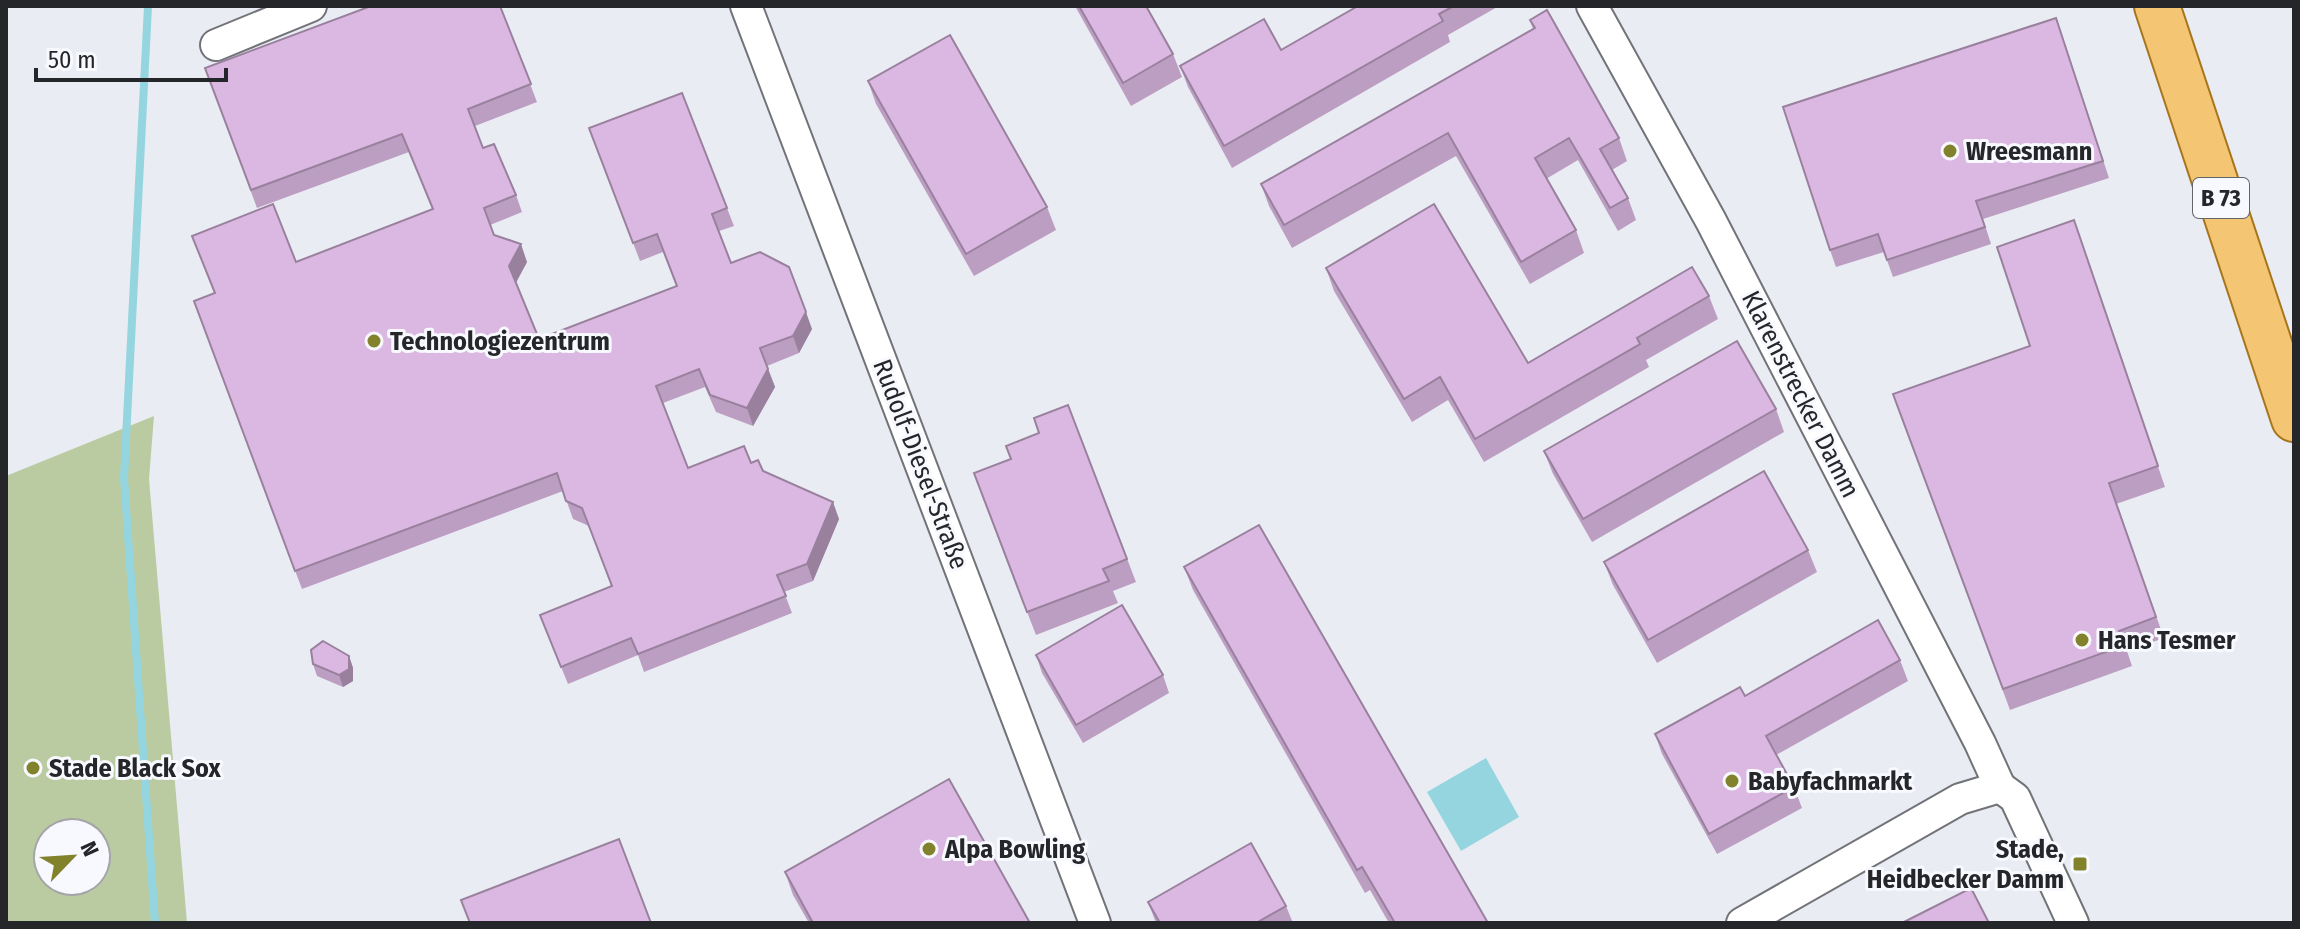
<svg xmlns="http://www.w3.org/2000/svg" width="2300" height="929" font-family="'Fira Sans Condensed',sans-serif">
	<rect width="100%" height="100%" fill="#eaecf3"/>
	<path fill="#bacba1" fill-rule="evenodd" d="M 154,416 L 149,479 L 187,923 L 6,923 L 6,476 ZM 48,833 L 96,833 L 96,881 L 48,881 Z"/>
	<path fill="#94d5df" d="M 1486,758 L 1519,817 L 1461,851 L 1427,792 Z"/>
	<g fill="none" stroke-linecap="round" stroke-linejoin="round">
		<path stroke="#94d5df" stroke-width="8" d="M 148,6 L 124,478 L 155,923"/>
		<g stroke="#717378" stroke-width="34">
			<g id="street">
				<path d="M 746,6 L 1095,923"/>
				<path d="M 1592,6 L 1711,221 L 1980,743 L 2000,787"/>
				<path d="M 216,45 L 311,6"/>
				<path d="M 2000,787 L 2015,798 L 2073,923"/>
				<path d="M 1742,923 L 1960,799 L 2000,787"/>
			</g>
		</g>
		<g stroke="#a6751d" stroke-width="48">
			<path id="primary" d="M 2157,6 L 2294,419"/>
		</g>
		<use href="#street" stroke="#fff" stroke-width="30"/>
		<use href="#primary" stroke="#f4c573" stroke-width="44"/>
	</g>
	<g fill="#bc9ec2">
		<path d="M 500,6 L 537,102 L 475,126 L 483,148 L 516,195 L 522,212 L 490,225 L 494,235 L 527,262 L 516,283 L 539,339 L 676,286 L 663,252 L 640,261 L 589,128 L 727,208 L 734,226 L 719,231 L 731,263 L 812,329 L 799,353 L 767,366 L 775,387 L 753,426 L 716,412 L 705,387 L 663,403 L 688,468 L 751,463 L 839,519 L 813,581 L 784,592 L 792,613 L 644,672 L 638,655 L 568,684 L 540,615 L 611,586 L 589,526 L 573,519 L 563,491 L 302,589 L 194,301 L 214,293 L 192,236 L 296,262 L 433,209 L 409,152 L 257,208 L 205,68 Z"/>
		<path d="M 1075,6 L 1146,6 L 1173,54 L 1182,77 L 1131,106 Z"/>
		<path d="M 1358,6 L 1499,6 L 1448,35 L 1450,42 L 1232,168 L 1188,87 L 1180,66 L 1281,50 Z"/>
		<path d="M 2056,18 L 2109,178 L 1983,219 L 1991,244 L 1893,277 L 1884,252 L 1836,267 L 1830,250 Z"/>
		<path d="M 1530,20 L 1619,138 L 1627,161 L 1612,170 L 1628,198 L 1636,220 L 1618,231 L 1578,160 L 1546,179 L 1576,230 L 1584,253 L 1530,284 L 1456,156 L 1292,248 L 1269,206 L 1261,184 L 1533,29 Z"/>
		<path d="M 868,81 L 1047,207 L 1056,230 L 974,276 L 876,104 Z"/>
		<path d="M 2074,220 L 2165,487 L 2116,504 L 2164,638 L 2127,651 L 2132,666 L 2010,710 L 1893,394 L 2030,346 Z"/>
		<path d="M 1326,268 L 1528,363 L 1709,296 L 1718,319 L 1646,360 L 1649,367 L 1484,462 L 1448,400 L 1412,422 L 1334,291 Z"/>
		<path d="M 1068,405 L 1136,582 L 1113,591 L 1118,603 L 1036,635 L 982,496 L 1011,459 Z"/>
		<path d="M 1776,409 L 1784,432 L 1592,542 L 1553,474 L 1544,451 Z"/>
		<path d="M 1808,550 L 1817,572 L 1657,663 L 1613,585 L 1604,562 Z"/>
		<path d="M 1184,567 L 1488,923 L 1389,923 L 1370,890 L 1365,893 L 1193,590 Z"/>
		<path d="M 1036,655 L 1163,675 L 1169,693 L 1083,743 L 1042,673 Z"/>
		<path d="M 349,656 L 353,668 L 353,681 L 343,687 L 317,676 L 313,664 Z"/>
		<path d="M 1900,660 L 1908,681 L 1776,755 L 1794,787 L 1802,808 L 1717,854 L 1662,754 L 1655,734 L 1745,696 Z"/>
		<path d="M 785,872 L 1030,923 L 809,923 L 793,895 Z"/>
		<path d="M 1148,902 L 1286,906 L 1293,923 L 1156,923 Z"/>
	</g>
	<g fill="#99819e">
		<path d="M 521,244 L 527,262 L 515,284 L 509,266 Z"/>
		<path d="M 806,312 L 812,329 L 799,353 L 793,336 Z"/>
		<path d="M 768,369 L 775,387 L 753,426 L 747,408 Z"/>
		<path d="M 833,502 L 839,519 L 813,581 L 807,564 Z"/>
		<path d="M 349,656 L 353,668 L 353,681 L 343,687 L 339,675 Z"/>
	</g>
	<g fill="#dbb8e1" stroke="#99819e" stroke-width="2">
		<path d="M 371,6 L 500,6 L 531,84 L 468,109 L 483,148 L 494,144 L 516,195 L 484,208 L 494,235 L 521,244 L 509,266 L 539,339 L 677,286 L 657,234 L 633,243 L 589,128 L 682,93 L 727,208 L 712,214 L 731,263 L 760,252 L 789,267 L 806,312 L 793,336 L 760,348 L 768,369 L 747,408 L 710,395 L 699,369 L 656,386 L 688,468 L 744,446 L 751,463 L 758,460 L 763,471 L 833,502 L 807,564 L 777,575 L 786,596 L 638,654 L 631,638 L 561,667 L 540,615 L 612,586 L 582,508 L 566,501 L 557,473 L 295,571 L 194,301 L 215,293 L 192,236 L 273,204 L 296,262 L 433,209 L 402,134 L 251,190 L 205,68 Z"/>
		<path d="M 1079,6 L 1146,6 L 1173,54 L 1123,83 Z"/>
		<path d="M 1358,6 L 1454,6 L 1439,14 L 1443,21 L 1224,146 L 1180,66 L 1264,19 L 1281,50 Z"/>
		<path d="M 1547,10 L 1619,138 L 1600,149 L 1628,198 L 1610,208 L 1569,138 L 1535,158 L 1576,230 L 1521,262 L 1448,133 L 1284,225 L 1261,184 L 1535,28 L 1530,20 Z"/>
		<path d="M 2056,18 L 2103,161 L 1976,201 L 1985,227 L 1887,260 L 1878,234 L 1830,250 L 1783,107 Z"/>
		<path d="M 950,35 L 1047,207 L 966,254 L 868,81 Z"/>
		<path d="M 1434,204 L 1528,363 L 1692,267 L 1709,296 L 1637,338 L 1640,344 L 1475,439 L 1440,377 L 1404,399 L 1326,268 Z"/>
		<path d="M 2074,220 L 2158,466 L 2109,483 L 2156,617 L 2119,631 L 2125,645 L 2003,689 L 1893,394 L 2030,346 L 1997,247 Z"/>
		<path d="M 1737,341 L 1776,409 L 1583,519 L 1544,451 Z"/>
		<path d="M 1068,405 L 1127,559 L 1103,569 L 1109,581 L 1027,612 L 974,473 L 1011,459 L 1006,446 L 1039,433 L 1034,418 Z"/>
		<path d="M 1764,471 L 1808,550 L 1648,640 L 1604,562 Z"/>
		<path d="M 1259,525 L 1488,923 L 1395,923 L 1362,867 L 1357,870 L 1184,567 Z"/>
		<path d="M 1122,605 L 1163,675 L 1076,725 L 1036,655 Z"/>
		<path d="M 1878,620 L 1900,660 L 1766,736 L 1794,787 L 1709,834 L 1655,734 L 1740,687 L 1745,696 Z"/>
		<path d="M 323,641 L 349,656 L 349,669 L 339,675 L 313,664 L 311,650 Z"/>
		<path d="M 949,779 L 1030,923 L 813,923 L 785,872 Z"/>
		<path d="M 619,839 L 651,923 L 470,923 L 461,900 Z"/>
		<path d="M 1251,843 L 1286,906 L 1256,923 L 1160,923 L 1148,902 Z"/>
		<path d="M 1971,888 L 1989,923 L 1902,923 Z"/>
	</g>
	<g fill="#81822b" stroke="#f8f9ff" stroke-width="3">
		<circle cx="1950" cy="151" r="8"/>
		<circle cx="374" cy="341" r="8"/>
		<circle cx="2082" cy="640" r="8"/>
		<circle cx="33" cy="768" r="8"/>
		<circle cx="1732" cy="781" r="8"/>
		<circle cx="929" cy="849" r="8"/>
		<rect x="2072" y="856" width="16" height="16" rx="4"/>
	</g>
	<g text-anchor="middle" stroke-width="6" stroke-linejoin="round" paint-order="stroke">
		<rect fill="#f8f9ff" stroke="#646569" stroke-width="2" x="2193" y="178" width="56" height="40" rx="6"/>
		<g font-size="24" font-weight="bold" fill="#252629">
			<text x="2221" y="206">B 73</text>
		</g>
		<g font-size="26" font-weight="bold" fill="#252629" stroke="#f8f9ff" text-anchor="start">
			<text x="1966" y="160">Wreesmann</text>
			<text x="390" y="350">Technologiezentrum</text>
			<text x="2098" y="649">Hans Tesmer</text>
			<text x="49" y="777">Stade Black Sox</text>
			<text x="1748" y="790">Babyfachmarkt</text>
			<text x="945" y="858">Alpa Bowling</text>
			<text x="2064" y="858" text-anchor="end">Stade,<tspan x="2064" dy="30">Heidbecker Damm</tspan></text>
		</g>
		<g font-size="26" fill="#252629" stroke="#f8f9ff">
			<text transform="translate(1801 394) rotate(63)" y="9">Klarenstrecker Damm</text>
			<text transform="translate(921 464) rotate(69)" y="9">Rudolf-Diesel-Straße</text>
		</g>
	</g>
	<rect width="2300" height="929" fill="none" stroke="#252629" stroke-width="16"/>
	<g transform="translate(72 857) rotate(65)"><circle r="38" fill="#f8f9ff" stroke="#a4a5a9" stroke-width="2"/>
	<path d="M0-6L14 30L0 20L-14 30Z" fill="#81822b"/>
	<text y="-12" font-size="22" font-weight="bold" text-anchor="middle" fill="#252629">N</text>
	</g>
	<path d="M36 68v12h190v-12" fill="none" stroke="#252629" stroke-width="4"/>
	<text x="48" y="68" font-size="24" fill="#252629" stroke="#f8f9ff" stroke-width="6" paint-order="stroke">50 m</text>
</svg>
